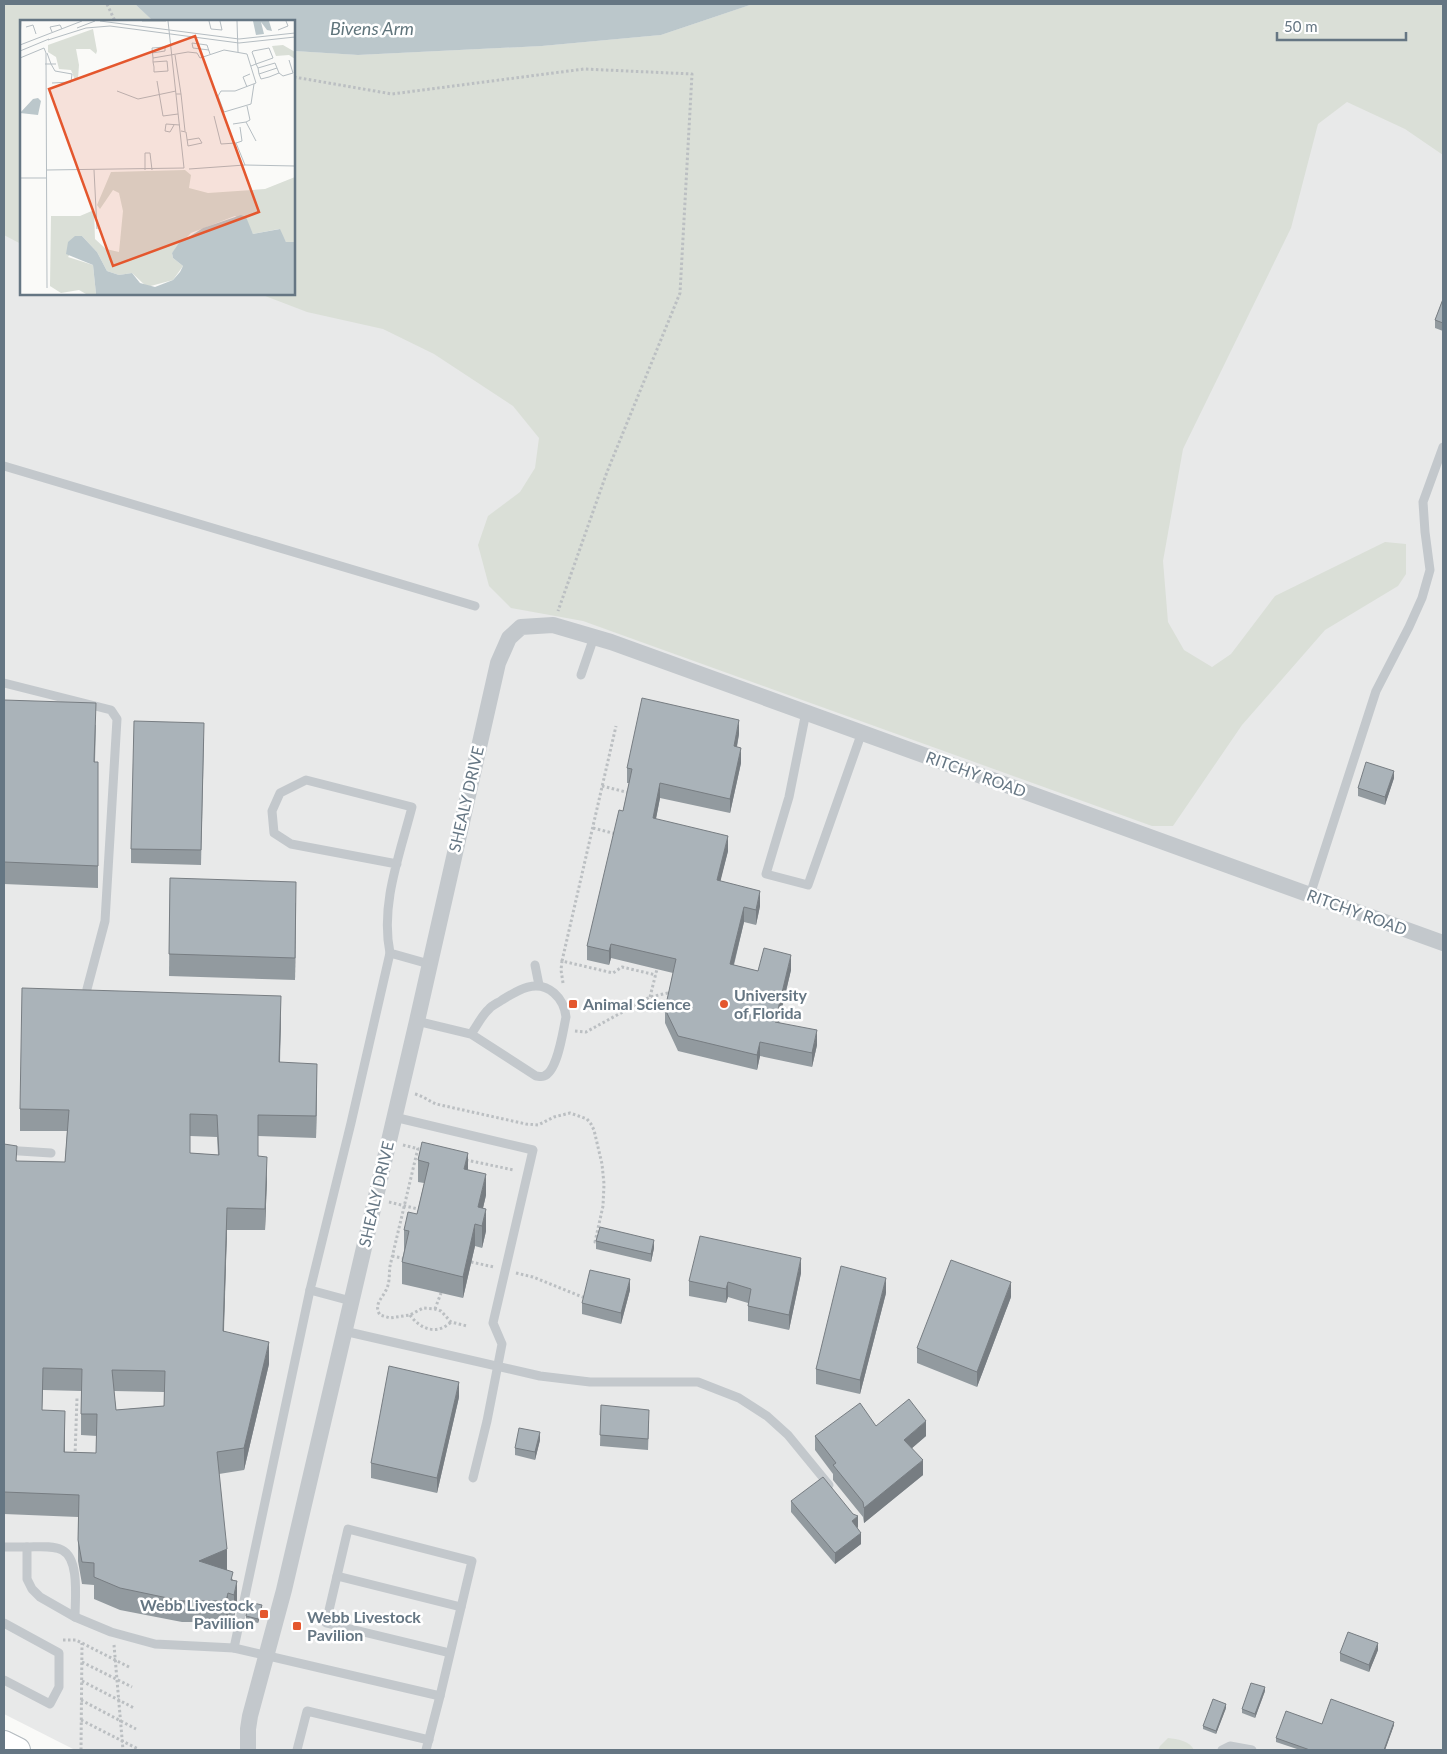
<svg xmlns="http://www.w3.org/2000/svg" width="1447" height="1754" font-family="Lato,sans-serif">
	<rect width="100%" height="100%" fill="#fafaf8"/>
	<path fill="#e8e9e9" d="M 4,4 L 135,4 L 153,21 L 21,21 L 21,294 L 294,294 L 294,51 L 358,55 L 542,46 L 661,35 L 753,4 L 1443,4 L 1443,1750 L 75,1750 L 4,1714 Z"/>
	<g fill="#dadfd7">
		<path d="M 4,4 L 135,4 L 153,21 L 21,21 L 21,244 L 4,235 Z"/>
		<path d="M 753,4 L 1443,4 L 1443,155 L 1405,129 L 1347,102 L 1318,124 L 1291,228 L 1183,449 L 1163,561 L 1168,622 L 1184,650 L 1212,667 L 1231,654 L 1275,596 L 1385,542 L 1406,544 L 1406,574 L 1398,586 L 1325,630 L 1242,725 L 1173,826 L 1152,826 L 583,621 L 511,608 L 489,586 L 478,545 L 488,516 L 520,492 L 535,468 L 539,438 L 513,406 L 434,354 L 383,329 L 307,312 L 260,294 L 294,294 L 294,51 L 358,55 L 542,46 L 661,35 Z"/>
		<path d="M 1168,1738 C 1177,1739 1190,1741 1194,1750 L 1158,1750 L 1160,1746 Z"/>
	</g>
	<path fill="#bbc7cb" d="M 135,4 L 753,4 L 661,35 L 542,46 L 358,55 L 294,51 L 294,21 L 153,21 Z"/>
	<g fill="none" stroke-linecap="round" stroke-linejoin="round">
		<g stroke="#b3babf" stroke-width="26">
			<path id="secondary" d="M 4,1743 L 18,1750"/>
		</g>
		<g stroke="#bbbfc2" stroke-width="3" stroke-dasharray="2.5 2.5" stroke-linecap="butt">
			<path d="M 107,4 L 115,21"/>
			<path d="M 294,77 L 392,94 L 584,69 L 692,74 L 680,293 L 607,472 L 558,611"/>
			<path d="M 602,786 L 630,793"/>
			<path d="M 593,828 L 616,834"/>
			<path d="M 562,961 L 616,726"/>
			<path d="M 563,983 L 561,970 L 562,961 L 613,973 L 622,967 L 656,975"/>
			<path d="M 650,997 L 657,969"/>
			<path d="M 575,1031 L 586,1032 L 650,997 L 672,992"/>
			<path d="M 415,1094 C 423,1096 429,1101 436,1104 L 526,1124 L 538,1125 L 554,1117 L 570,1113 L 587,1119 L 591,1124 L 594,1130 L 602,1164 L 604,1184 L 603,1206 L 595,1242 L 598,1242"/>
			<path d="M 403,1145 L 419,1149"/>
			<path d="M 418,1148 L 390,1266 C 389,1273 390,1281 387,1288 C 383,1298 373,1304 380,1315 L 390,1318 L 410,1315 L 423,1308 L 435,1309 L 441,1311 L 451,1322 L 467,1326"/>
			<path d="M 466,1160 L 514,1170"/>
			<path d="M 389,1202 L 422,1210"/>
			<path d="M 392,1256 L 407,1259"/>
			<path d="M 471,1262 L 494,1267"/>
			<path d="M 516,1273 L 533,1277 L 585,1298"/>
			<path d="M 435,1309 L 441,1293"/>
			<path d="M 410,1315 C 421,1330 437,1335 451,1322"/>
			<path d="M 75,1456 L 77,1398"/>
			<path d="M 63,1640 L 76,1640 L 129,1667"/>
			<path d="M 114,1645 L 123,1750"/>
			<path d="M 82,1662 L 132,1687"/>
			<path d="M 82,1681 L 134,1708"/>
			<path d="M 81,1700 L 136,1729"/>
			<path d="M 81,1720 L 138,1749"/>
			<path d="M 81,1750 L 82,1643"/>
		</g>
		<g stroke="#c3c8cc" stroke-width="9">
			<path d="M 4,466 L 475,606"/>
			<path d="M 581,675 L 594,637"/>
			<path d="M 4,683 L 111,710 L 117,719 L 105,921 L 87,989"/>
			<path d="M 806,712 L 789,797 L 766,874 L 808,885 L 862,732"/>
			<path d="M 397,864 L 291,844 L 274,833 L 272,811 L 280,793 L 306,780 L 412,807 C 400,854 380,904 390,953 L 429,964"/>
			<path d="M 1310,895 L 1376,691 L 1409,627 L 1422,598 L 1430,570 L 1425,532 L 1423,502 L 1443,447"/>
			<path d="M 535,965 L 539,985"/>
			<path d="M 417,1021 L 471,1034 L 536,1076 C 538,1076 541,1077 544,1076 C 558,1071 563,1030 566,1017 C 565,1007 562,1000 554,993 C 537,978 518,990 502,1000 C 498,1003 492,1005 489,1009 C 482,1015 477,1026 471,1034"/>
			<path d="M 394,1117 L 533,1150 L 493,1323 L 502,1344 L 487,1421 L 473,1478"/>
			<path d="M 4,1150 L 51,1153"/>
			<path d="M 351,1301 L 310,1290 L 351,1123 L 390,953"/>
			<path d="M 344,1331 L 540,1376 L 590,1382 L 698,1382 L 739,1398 L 767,1416 L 788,1435 L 829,1485"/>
			<path d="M 4,1547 L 27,1547 L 27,1579 L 32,1589 L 40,1597 L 75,1617 L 111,1632 L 155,1644 L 234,1648 L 440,1696 L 426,1750"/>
			<path d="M 27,1547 C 37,1547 52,1545 62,1550 C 80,1559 75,1599 75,1617"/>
			<path d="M 337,1576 L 461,1607"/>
			<path d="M 4,1623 L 59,1653 L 59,1687 L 50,1704 L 4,1680"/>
			<path d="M 234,1648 L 310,1290"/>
			<path d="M 440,1696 C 451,1651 461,1606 472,1561 L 348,1529 L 326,1623 L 450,1653"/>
			<path d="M 297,1750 L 307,1711 L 429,1740"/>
			<path d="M 1222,1750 L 1230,1746 L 1252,1750"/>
		</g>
		<path stroke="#c3c8cc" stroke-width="16" d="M 248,1750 L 248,1729 L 250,1716 L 284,1590 L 417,1021 L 498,663 L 509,638 L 521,627 L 553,625 L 611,642 L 1443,943"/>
		<use href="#secondary" stroke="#fff" stroke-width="24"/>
	</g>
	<g fill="#929a9f" fill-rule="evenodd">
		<path d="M 1443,299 L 1443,331 L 1435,328 L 1435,320 Z"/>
		<path d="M 4,700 L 96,725 L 95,762 L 98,762 L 98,888 L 4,884 Z"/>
		<path d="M 739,734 L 737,747 L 741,763 L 730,813 L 660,798 L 656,819 L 728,851 L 720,881 L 760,906 L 756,925 L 744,922 L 734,965 L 758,971 L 791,970 L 779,1022 L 817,1045 L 812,1067 L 760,1056 L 757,1070 L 678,1051 L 665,1023 L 665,1009 L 673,973 L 611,958 L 609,965 L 587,960 L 587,946 L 623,811 L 629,783 L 627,783 L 627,768 Z"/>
		<path d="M 204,738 L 201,865 L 131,863 L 131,849 Z"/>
		<path d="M 1394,778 L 1385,805 L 1358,796 L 1358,788 Z"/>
		<path d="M 170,878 L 296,903 L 295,980 L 169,976 Z"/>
		<path d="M 281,1017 L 280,1063 L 317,1086 L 316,1138 L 258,1136 L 258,1156 L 267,1178 L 265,1230 L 227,1230 L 224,1331 L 269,1364 L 244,1470 L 219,1474 L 227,1570 L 233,1580 L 237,1603 L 234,1617 L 228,1615 L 226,1622 L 182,1622 L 120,1610 L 94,1599 L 94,1585 L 82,1584 L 78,1561 L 78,1517 L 4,1514 L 4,1144 L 17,1161 L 65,1162 L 67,1131 L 20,1131 L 20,1109 ZM 190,1136 L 217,1137 L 218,1155 L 190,1153 ZM 43,1390 L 81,1391 L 81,1435 L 97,1436 L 96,1453 L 65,1452 L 65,1433 L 42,1410 ZM 114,1391 L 164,1392 L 164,1406 L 116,1410 Z"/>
		<path d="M 418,1160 L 468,1170 L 486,1195 L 483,1208 L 486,1231 L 482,1248 L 475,1246 L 463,1298 L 402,1284 L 402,1262 L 404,1251 L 404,1230 L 417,1214 L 424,1183 L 418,1182 Z"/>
		<path d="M 596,1241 L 654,1248 L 651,1262 L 596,1249 Z"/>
		<path d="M 801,1273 L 789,1330 L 748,1321 L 748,1303 L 728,1297 L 726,1303 L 689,1296 L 689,1281 Z"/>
		<path d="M 630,1290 L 621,1324 L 582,1314 L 582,1303 Z"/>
		<path d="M 886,1293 L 860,1394 L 816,1384 L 816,1369 Z"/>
		<path d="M 1011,1297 L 977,1387 L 917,1363 L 917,1348 Z"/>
		<path d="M 459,1397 L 437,1493 L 371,1478 L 371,1463 Z"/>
		<path d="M 601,1405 L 649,1421 L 648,1450 L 600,1446 Z"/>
		<path d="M 876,1426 L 926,1436 L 912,1448 L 923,1475 L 864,1523 L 863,1517 L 833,1480 L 833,1474 L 815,1450 L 815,1436 Z"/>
		<path d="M 540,1440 L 535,1460 L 515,1455 L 515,1448 Z"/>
		<path d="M 791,1501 L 858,1527 L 857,1528 L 861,1544 L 835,1564 L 791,1512 Z"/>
		<path d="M 262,1609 L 258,1623 L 246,1620 L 246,1616 Z"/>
		<path d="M 1378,1650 L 1369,1672 L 1340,1661 L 1340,1653 Z"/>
		<path d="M 1265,1691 L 1255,1718 L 1242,1713 L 1242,1709 Z"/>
		<path d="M 1226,1708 L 1216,1734 L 1203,1729 L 1203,1726 Z"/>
		<path d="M 1322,1724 L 1394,1725 L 1385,1750 L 1300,1750 L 1276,1742 L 1276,1738 Z"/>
	</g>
	<g fill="#777d82">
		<path d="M 739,720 L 739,734 L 734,761 L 734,746 Z"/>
		<path d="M 741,748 L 741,763 L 730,813 L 730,799 Z"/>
		<path d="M 1394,771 L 1394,778 L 1385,805 L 1385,797 Z"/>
		<path d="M 660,783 L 660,798 L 653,833 L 653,818 Z"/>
		<path d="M 728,836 L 728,851 L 717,895 L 717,880 Z"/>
		<path d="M 296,882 L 296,903 L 295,980 L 295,958 Z"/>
		<path d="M 760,891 L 760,906 L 756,925 L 756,910 Z"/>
		<path d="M 744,907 L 744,922 L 730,979 L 730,964 Z"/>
		<path d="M 611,944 L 611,958 L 609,965 L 609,951 Z"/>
		<path d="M 791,955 L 791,970 L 775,1036 L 775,1022 Z"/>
		<path d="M 281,996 L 281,1017 L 279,1084 L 279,1062 Z"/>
		<path d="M 817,1030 L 817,1045 L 812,1067 L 812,1053 Z"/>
		<path d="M 760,1042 L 760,1056 L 757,1070 L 757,1055 Z"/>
		<path d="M 317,1064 L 317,1086 L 316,1138 L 316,1116 Z"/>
		<path d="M 468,1153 L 468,1175 L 464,1169 Z"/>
		<path d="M 267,1157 L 267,1178 L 265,1230 L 265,1209 Z"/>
		<path d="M 486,1174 L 486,1195 L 479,1225 L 478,1207 Z"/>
		<path d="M 227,1208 L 227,1230 L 223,1352 L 223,1331 Z"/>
		<path d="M 486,1209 L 486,1231 L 482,1248 L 482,1226 Z"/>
		<path d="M 475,1224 L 475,1246 L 463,1298 L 463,1277 Z"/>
		<path d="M 654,1240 L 654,1248 L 651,1262 L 651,1254 Z"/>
		<path d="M 801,1258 L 801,1273 L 789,1330 L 789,1315 Z"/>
		<path d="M 886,1278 L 886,1293 L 860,1394 L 860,1380 Z"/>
		<path d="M 630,1279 L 630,1290 L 621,1324 L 621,1313 Z"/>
		<path d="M 728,1282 L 728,1297 L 726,1303 L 726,1289 Z"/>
		<path d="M 1011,1282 L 1011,1297 L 977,1387 L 977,1372 Z"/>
		<path d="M 269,1342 L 269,1364 L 244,1470 L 244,1448 Z"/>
		<path d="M 459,1382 L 459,1397 L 437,1493 L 437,1478 Z"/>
		<path d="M 65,1411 L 65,1433 L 64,1473 L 64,1452 Z"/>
		<path d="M 926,1421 L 926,1436 L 904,1455 L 904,1440 Z"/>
		<path d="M 540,1432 L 540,1440 L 535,1460 L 535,1452 Z"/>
		<path d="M 923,1460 L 923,1475 L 864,1523 L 864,1508 Z"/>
		<path d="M 858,1516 L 858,1527 L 852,1533 L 852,1521 Z"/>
		<path d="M 861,1533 L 861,1544 L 835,1564 L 835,1553 Z"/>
		<path d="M 227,1549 L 227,1571 L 199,1561 Z"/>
		<path d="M 237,1581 L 237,1603 L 234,1617 L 234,1595 Z"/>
		<path d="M 228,1593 L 228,1615 L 226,1622 L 226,1601 Z"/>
		<path d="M 262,1605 L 262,1609 L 258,1623 L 258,1619 Z"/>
		<path d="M 1378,1643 L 1378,1650 L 1369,1672 L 1369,1665 Z"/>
		<path d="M 1265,1687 L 1265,1691 L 1255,1718 L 1255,1714 Z"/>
		<path d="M 1226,1704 L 1226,1708 L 1216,1734 L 1216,1731 Z"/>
		<path d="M 1394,1722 L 1394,1725 L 1385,1750 L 1384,1750 Z"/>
	</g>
	<g fill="#aab3b9" stroke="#777d82" fill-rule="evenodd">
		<path d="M 1443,299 L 1443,323 L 1435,320 Z"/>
		<path d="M 642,698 L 739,720 L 734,746 L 741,748 L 730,799 L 660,783 L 653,818 L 728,836 L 717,880 L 760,891 L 756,910 L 744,907 L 730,964 L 758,971 L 764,948 L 791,955 L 775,1022 L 817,1030 L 812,1053 L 760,1042 L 757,1055 L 678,1036 L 665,1009 L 676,959 L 611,944 L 609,951 L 587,946 L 619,810 L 623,811 L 632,769 L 627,768 Z"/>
		<path d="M 4,700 L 96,703 L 94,762 L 98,762 L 98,866 L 4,862 Z"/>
		<path d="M 134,721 L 204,723 L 201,850 L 131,849 Z"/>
		<path d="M 1366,762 L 1394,771 L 1385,797 L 1358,788 Z"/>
		<path d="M 170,878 L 296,882 L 295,958 L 169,954 Z"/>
		<path d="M 22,988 L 281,996 L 279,1062 L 317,1064 L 316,1116 L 258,1115 L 258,1156 L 267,1157 L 265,1209 L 227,1208 L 223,1331 L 269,1342 L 244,1448 L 217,1452 L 227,1549 L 199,1561 L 233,1572 L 231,1580 L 237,1581 L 234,1595 L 228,1593 L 226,1601 L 182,1601 L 120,1588 L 94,1577 L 94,1563 L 82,1562 L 78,1540 L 79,1495 L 4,1492 L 4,1144 L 17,1146 L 16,1161 L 65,1162 L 69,1110 L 20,1109 ZM 190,1114 L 217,1115 L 219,1155 L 190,1153 ZM 43,1368 L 82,1369 L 81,1414 L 97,1414 L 96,1453 L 64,1452 L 65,1411 L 42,1410 ZM 112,1370 L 165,1371 L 164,1406 L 116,1410 Z"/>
		<path d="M 422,1142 L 468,1153 L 464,1169 L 486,1174 L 478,1207 L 486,1209 L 482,1226 L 475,1224 L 463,1277 L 402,1262 L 409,1231 L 404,1230 L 408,1212 L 417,1214 L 429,1163 L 418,1160 Z"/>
		<path d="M 600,1227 L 654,1240 L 651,1254 L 596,1241 Z"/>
		<path d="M 700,1236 L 801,1258 L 789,1315 L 748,1306 L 751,1289 L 728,1282 L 726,1289 L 689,1281 Z"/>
		<path d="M 951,1260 L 1011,1282 L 977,1372 L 917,1348 Z"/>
		<path d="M 841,1266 L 886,1278 L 860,1380 L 816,1369 Z"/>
		<path d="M 590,1270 L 630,1279 L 621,1313 L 582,1303 Z"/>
		<path d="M 389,1366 L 459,1382 L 437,1478 L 371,1463 Z"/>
		<path d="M 909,1399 L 926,1421 L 904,1440 L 923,1460 L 864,1508 L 863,1502 L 833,1465 L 836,1463 L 815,1436 L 860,1403 L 876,1426 Z"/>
		<path d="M 601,1405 L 649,1410 L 648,1439 L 600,1435 Z"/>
		<path d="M 519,1428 L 540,1432 L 535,1452 L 515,1448 Z"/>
		<path d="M 823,1477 L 853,1514 L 858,1516 L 852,1521 L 861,1533 L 835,1553 L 791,1501 Z"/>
		<path d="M 249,1602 L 262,1605 L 258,1619 L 246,1616 Z"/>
		<path d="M 1348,1632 L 1378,1643 L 1369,1665 L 1340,1653 Z"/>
		<path d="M 1251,1683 L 1265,1687 L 1255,1714 L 1242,1709 Z"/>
		<path d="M 1213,1699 L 1226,1704 L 1216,1731 L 1203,1726 Z"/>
		<path d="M 1331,1699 L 1394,1722 L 1384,1750 L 1310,1750 L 1276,1738 L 1286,1711 L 1322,1724 Z"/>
	</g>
	<g fill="#e4572e" stroke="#fff" stroke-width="2">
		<rect x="568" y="999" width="10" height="10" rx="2.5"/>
		<circle cx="724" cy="1004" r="5"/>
		<rect x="259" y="1609" width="10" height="10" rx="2.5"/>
		<rect x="292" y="1621" width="10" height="10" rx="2.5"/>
	</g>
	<g text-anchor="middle" stroke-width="5" stroke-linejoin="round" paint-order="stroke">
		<g font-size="16" fill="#657683" stroke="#fff">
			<text transform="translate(976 774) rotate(20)" y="6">RITCHY ROAD</text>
			<text transform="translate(466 799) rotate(-77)" y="6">SHEALY DRIVE</text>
			<text transform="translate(1357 912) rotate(20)" y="6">RITCHY ROAD</text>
			<text transform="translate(376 1194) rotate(-77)" y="6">SHEALY DRIVE</text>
		</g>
		<g font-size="16" font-weight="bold" fill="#657683" stroke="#fff" text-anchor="start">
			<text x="734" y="1001">University<tspan x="734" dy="18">of Florida</tspan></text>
			<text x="583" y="1010">Animal Science</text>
			<text x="254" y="1611" text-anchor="end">Webb Livestock<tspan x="254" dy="18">Pavillion</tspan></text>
			<text x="307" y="1623">Webb Livestock<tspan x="307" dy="18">Pavilion</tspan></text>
		</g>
		<g font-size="18" font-style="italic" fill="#60757c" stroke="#fff">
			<text x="372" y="35">Bivens Arm</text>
		</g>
	</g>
	<g transform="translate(20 20)">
		<rect width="275" height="275" fill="#fafaf8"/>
		<path d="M 73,9 L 77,31 L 76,34 L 70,29 L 56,29 L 59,45 L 58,59 L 55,60 L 51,50 L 39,49 L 36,37 L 28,32 L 28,25 ZM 263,25 L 275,32 L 275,39 L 269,35 L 256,36 L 252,26 ZM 165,150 L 171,155 L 169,168 L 188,173 L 245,169 L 275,157 L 275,222 L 266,222 L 259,209 L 233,214 L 228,204 L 215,196 L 171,213 L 152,233 L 153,238 L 163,246 L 153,260 L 127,267 L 112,253 L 99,255 L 87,251 L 77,232 L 62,216 L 48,237 L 73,245 L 76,274 L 66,274 L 59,270 L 41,273 L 30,266 L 31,196 L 60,196 L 74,190 L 75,219 L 86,229 L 99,232 L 103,191 L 99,173 L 93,170 L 80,189 L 77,185 L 91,152 Z" fill="#dadfd7"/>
		<path d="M 233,1 L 249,1 L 252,11 L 247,10 L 241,2 L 244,14 L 236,15 ZM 18,78 L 21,81 L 18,95 L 0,93 L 13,79 ZM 221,195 L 226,197 L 233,214 L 260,209 L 266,222 L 275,222 L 275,274 L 76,274 L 73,245 L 46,234 L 48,222 L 55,216 L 62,216 L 77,232 L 87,251 L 99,255 L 112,253 L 120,263 L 135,267 L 153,260 L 160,252 L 163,246 L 153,238 L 152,233 L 159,223 L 183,208 Z" fill="#bbc7cb"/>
		<path fill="none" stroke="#b5bdc2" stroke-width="1" d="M 80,1 L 219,19 L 275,13M 122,1 L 146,1M 189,1 L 191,9 L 202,10 L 200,1M 217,1 L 218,32M 6,7 L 13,5 L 16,14M 57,8 L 75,1M 258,10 L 268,6 L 266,1M 32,12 L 30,7 L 40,5 L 42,9M 0,19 L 1,1M 28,20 L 66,8 L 90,6 L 219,23 L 275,17M 0,25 L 62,1M 24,28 L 26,33 L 27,268M 189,30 L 173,28 L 172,23 L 187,25 L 190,34M 0,31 L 29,19M 27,33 L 31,44 L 36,44M 132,33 L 145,31 L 145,27 L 132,28 L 133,38 L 168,32 L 177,33 L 180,38 L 204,30 L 227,34 L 236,63 L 215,71 L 201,71 L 198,76 L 204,92 L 231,84 L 234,64M 155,35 L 161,74M 0,38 L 24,28M 133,38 L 133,42 L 134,47 L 134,52 L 148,51 L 147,41 L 133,42M 25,44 L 31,44 L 35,51 L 52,54 L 51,62 L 32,63M 231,46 L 236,44 L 253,38 L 249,28 L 233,31 L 232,32 L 235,40 L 236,44 L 238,48 L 255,43 L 257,48 L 239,54 L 238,48M 259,53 L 263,56 L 273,53 L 269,40M 239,54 L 241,59 L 249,57 L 259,53 L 257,48M 137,61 L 143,96 L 158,94M 227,67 L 223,57 L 230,54M 97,71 L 118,79 L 156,71M 156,74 L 161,74 L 165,111M 194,96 L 201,124 L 216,123M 226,102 L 230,100 L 227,86M 213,104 L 226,102 L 236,121M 154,105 L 150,112 L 145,111 L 146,104 L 160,105M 161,111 L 166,112 L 168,126 L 182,123 L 179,118 L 167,120M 225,145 L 275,146M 169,149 L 225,145 L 216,123 L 222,121 L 220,107M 27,150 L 164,148 L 148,1M 74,150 L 77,209M 125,150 L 125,133 L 130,133 L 132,150M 0,158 L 27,158"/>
		<path fill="#e4572e" fill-opacity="0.15" stroke="#e4572e" stroke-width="2.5" d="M 175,16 L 239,192 L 93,246 L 29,69 Z"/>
		<rect width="275" height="275" fill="none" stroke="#657683" stroke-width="2.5"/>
	</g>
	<rect width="1447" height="1754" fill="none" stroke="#657683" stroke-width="10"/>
	<path d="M1277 32v8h129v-8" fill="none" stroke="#657683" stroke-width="2.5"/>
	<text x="1284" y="32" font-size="15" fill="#657683" stroke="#ffffff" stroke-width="4" paint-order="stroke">50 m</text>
</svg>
